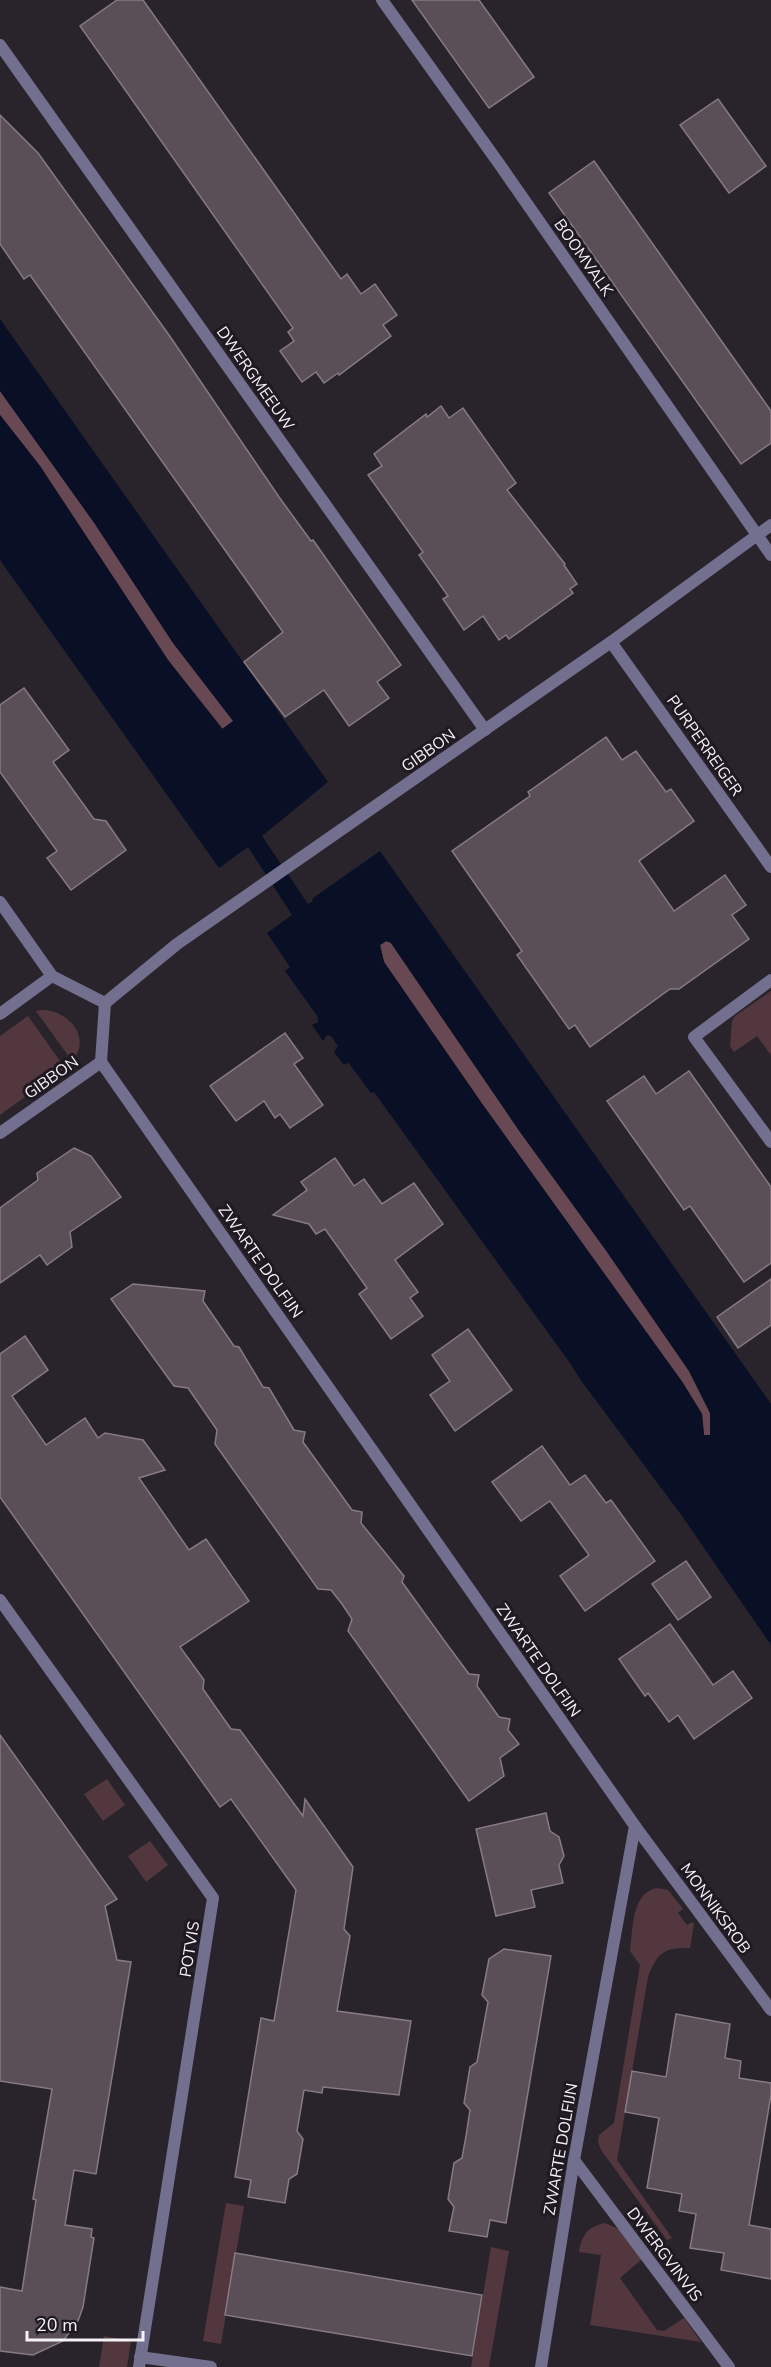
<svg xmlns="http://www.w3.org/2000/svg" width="771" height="2367" font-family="'Nunito Sans',sans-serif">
	<rect width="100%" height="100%" fill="#29232c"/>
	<g fill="#52373f">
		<path d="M 771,991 L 771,1055 L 757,1036 L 734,1052 L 730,1046 L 732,1021 L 735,1016 Z"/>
		<path d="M 41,1010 C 67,1009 93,1037 72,1061 L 36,1011 Z"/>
		<path d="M 28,1016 L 65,1068 L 0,1115 L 0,1036 Z"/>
		<path d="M 107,1779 L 125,1805 L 103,1821 L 84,1794 Z"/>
		<path d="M 150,1841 L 168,1865 L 146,1882 L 128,1856 Z"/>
		<path d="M 657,1888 L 668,1890 L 683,1909 L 678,1913 L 687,1925 L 692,1922 L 694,1924 L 690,1948 C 663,1948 658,1952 648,1977 L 617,2160 L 672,2238 L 667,2240 L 601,2150 L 598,2142 L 599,2135 L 614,2123 L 640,1965 L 630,1951 C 633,1930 631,1893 657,1888 Z"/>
		<path d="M 226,2203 L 244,2206 L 221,2344 L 203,2341 Z"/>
		<path d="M 605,2223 L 619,2229 L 642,2259 L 620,2278 L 657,2330 L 664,2331 L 684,2318 L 701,2342 L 590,2325 L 601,2255 L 579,2252 C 582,2235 587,2227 605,2223 Z"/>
		<path d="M 491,2247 L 509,2251 L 489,2367 L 471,2367 Z"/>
		<path d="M 104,2336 L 131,2341 L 127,2367 L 99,2367 Z"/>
	</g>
	<g fill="#684852">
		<path d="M 0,391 L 95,524 L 173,643 L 234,721 L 223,729 L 168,660 L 40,466 L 0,415 Z"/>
		<path d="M 387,941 L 391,943 L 520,1132 L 605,1249 L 689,1371 L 710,1413 L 710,1435 L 704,1435 L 702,1414 L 683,1383 L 483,1105 L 384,962 L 380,945 Z"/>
	</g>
	<path fill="#090f25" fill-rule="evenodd" d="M 0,319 L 328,782 L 262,836 L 308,904 L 312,902 L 313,898 L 380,851 L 771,1404 L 771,1645 L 682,1516 L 580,1379 L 570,1363 L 374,1092 L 371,1093 L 348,1062 L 347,1064 L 343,1064 L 334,1052 L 338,1046 L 331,1036 L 327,1035 L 323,1041 L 312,1025 L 318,1022 L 318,1017 L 285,971 L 290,967 L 267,933 L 292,915 L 248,847 L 219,868 L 0,560 L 0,415 L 40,466 L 168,660 L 222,729 L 233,721 L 173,643 L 95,524 L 0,391 ZM 386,941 L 391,943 L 520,1132 L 605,1249 L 689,1371 L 710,1413 L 710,1435 L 704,1435 L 702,1414 L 683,1383 L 483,1105 L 384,962 L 380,945 Z"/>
	<g fill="#5a4f57" stroke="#867a83" stroke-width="1.5">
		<path d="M 117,0 L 143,0 L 341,279 L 347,274 L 361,294 L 375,284 L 397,315 L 383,325 L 391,336 L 339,375 L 338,373 L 324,383 L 316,372 L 302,382 L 280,351 L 294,341 L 288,332 L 293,328 L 80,26 Z"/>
		<path d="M 412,0 L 479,0 L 534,77 L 489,108 Z"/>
		<path d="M 718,99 L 766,166 L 729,193 L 680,125 Z"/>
		<path d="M 0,115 L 38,153 L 169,335 L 279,497 L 311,541 L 313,540 L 401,665 L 377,682 L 389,698 L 349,726 L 324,690 L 285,717 L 244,662 L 283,632 L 30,275 L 24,279 L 0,244 Z"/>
		<path d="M 594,161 L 771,411 L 771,443 L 741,464 L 549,193 Z"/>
		<path d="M 441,406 L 449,418 L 463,408 L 516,483 L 507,490 L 565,564 L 564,565 L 577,584 L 570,589 L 573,593 L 509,639 L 506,635 L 499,640 L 483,616 L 464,630 L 443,599 L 448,596 L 419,555 L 423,552 L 368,475 L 382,466 L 374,454 L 426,414 L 427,417 Z"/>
		<path d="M 24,688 L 69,750 L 53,762 L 94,819 L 106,821 L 126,850 L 71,890 L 47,858 L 57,851 L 0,772 L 0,705 Z"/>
		<path d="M 606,737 L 622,760 L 636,751 L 666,792 L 671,789 L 694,821 L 639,861 L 674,911 L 725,875 L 746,905 L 732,915 L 749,939 L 679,989 L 670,989 L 590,1047 L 575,1025 L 569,1029 L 517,955 L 522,951 L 452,851 L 530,796 L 528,792 Z"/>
		<path d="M 285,1033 L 303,1058 L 294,1064 L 323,1105 L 290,1128 L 280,1114 L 275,1118 L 264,1101 L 236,1121 L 210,1086 Z"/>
		<path d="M 689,1071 L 771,1187 L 771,1263 L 744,1282 L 690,1206 L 684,1210 L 607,1101 L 644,1076 L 656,1094 Z"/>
		<path d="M 74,1148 L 91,1156 L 121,1197 L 70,1232 L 72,1247 L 47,1265 L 40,1255 L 0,1283 L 0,1208 L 38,1180 L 37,1173 Z"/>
		<path d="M 335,1158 L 354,1186 L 364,1179 L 382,1204 L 414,1183 L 443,1224 L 395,1260 L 418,1292 L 410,1298 L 423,1316 L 391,1339 L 359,1294 L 367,1288 L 325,1229 L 316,1234 L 309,1224 L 273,1215 L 307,1190 L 301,1182 Z"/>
		<path d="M 771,1279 L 771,1325 L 738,1348 L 717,1317 Z"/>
		<path d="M 133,1284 L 205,1291 L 203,1301 L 234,1346 L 239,1347 L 263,1387 L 269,1388 L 294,1430 L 305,1432 L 303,1442 L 352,1510 L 362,1512 L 361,1523 L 404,1576 L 402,1582 L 446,1643 L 469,1674 L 479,1675 L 477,1686 L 499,1717 L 510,1719 L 508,1730 L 519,1744 L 500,1758 L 504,1776 L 469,1801 L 348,1631 L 352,1619 L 342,1604 L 331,1590 L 318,1589 L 215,1444 L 217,1430 L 188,1388 L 174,1386 L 111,1299 Z"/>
		<path d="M 468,1329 L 512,1390 L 455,1431 L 430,1395 L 450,1381 L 432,1355 Z"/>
		<path d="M 25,1336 L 48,1370 L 12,1396 L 46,1445 L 85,1418 L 98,1438 L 105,1433 L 143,1440 L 165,1470 L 139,1478 L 189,1550 L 206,1539 L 249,1601 L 180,1647 L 204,1680 L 203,1689 L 231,1729 L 240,1730 L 303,1816 L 305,1799 L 353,1867 L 344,1929 L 350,1936 L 337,2011 L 411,2021 L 399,2095 L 323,2087 L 322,2093 L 304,2090 L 297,2131 L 303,2139 L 297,2174 L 289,2179 L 285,2203 L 248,2197 L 251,2180 L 235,2177 L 261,2018 L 274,2021 L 296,1890 L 231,1799 L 220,1807 L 0,1497 L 0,1354 Z"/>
		<path d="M 542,1446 L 570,1485 L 585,1475 L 606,1503 L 611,1500 L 655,1561 L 585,1611 L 560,1576 L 589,1555 L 550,1501 L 521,1521 L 492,1482 Z"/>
		<path d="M 686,1561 L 711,1597 L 678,1620 L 652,1584 Z"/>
		<path d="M 670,1624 L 713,1685 L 733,1671 L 752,1698 L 694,1739 L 678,1715 L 669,1722 L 648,1693 L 645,1696 L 619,1659 Z"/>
		<path d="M 0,1735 L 117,1899 L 105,1906 L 117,1960 L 131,1962 L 96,2174 L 74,2170 L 65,2225 L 92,2229 L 91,2237 L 94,2238 L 83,2307 L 78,2321 L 63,2341 L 33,2355 L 0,2351 L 0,2287 L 22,2291 L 36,2200 L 33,2199 L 52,2089 L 0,2081 Z"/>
		<path d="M 546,1813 L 550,1831 L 559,1837 L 564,1856 L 559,1865 L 563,1883 L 531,1890 L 535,1907 L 496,1916 L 476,1829 Z"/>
		<path d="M 504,1949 L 551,1956 L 506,2223 L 490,2220 L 487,2237 L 449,2231 L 454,2207 L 448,2199 L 454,2163 L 462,2158 L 466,2136 L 470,2110 L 464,2103 L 470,2067 L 477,2062 L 488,2002 L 482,1995 L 489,1959 Z"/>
		<path d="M 676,2014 L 730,2024 L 725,2058 L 741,2061 L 739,2078 L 771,2083 L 771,2095 L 749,2225 L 771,2229 L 771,2279 L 721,2270 L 724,2253 L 690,2248 L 696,2214 L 679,2211 L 682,2194 L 647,2188 L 659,2118 L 625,2112 L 632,2071 L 666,2077 Z"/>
		<path d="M 235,2253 L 482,2295 L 472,2356 L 225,2315 Z"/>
	</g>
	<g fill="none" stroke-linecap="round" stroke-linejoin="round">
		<g stroke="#736f8e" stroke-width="12">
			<path d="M 382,0 L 500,165 L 771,555"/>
			<path d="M 0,45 L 485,730"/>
			<path d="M 611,642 L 771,867"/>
			<path d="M 0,902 L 52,976 L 105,1003"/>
			<path d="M 771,980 L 694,1037 L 771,1142"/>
			<path d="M 0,1014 L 52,976"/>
			<path d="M 101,1062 L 635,1826 L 574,2160 L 541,2367"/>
			<path d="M 101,1062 L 105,1003 L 177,944 L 611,642 L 771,525"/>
			<path d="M 0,1133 L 101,1062"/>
			<path d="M 0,1600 L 213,1898 L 139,2367"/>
			<path d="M 635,1826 L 771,2010"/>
			<path d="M 574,2160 L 729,2367"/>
			<path d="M 140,2357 L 211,2367"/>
		</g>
	</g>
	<g text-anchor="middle" stroke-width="6" stroke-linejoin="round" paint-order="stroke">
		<g font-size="16" fill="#f5f1f7" stroke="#1f1922">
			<text transform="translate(584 257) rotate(55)" y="6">BOOMVALK</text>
			<text transform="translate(256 378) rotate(55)" y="6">DWERGMEEUW</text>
			<text transform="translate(705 745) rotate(55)" y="6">PURPERREIGER</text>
			<text transform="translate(428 750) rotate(-35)" y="6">GIBBON</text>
			<text transform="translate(51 1077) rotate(-35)" y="6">GIBBON</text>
			<text transform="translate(261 1261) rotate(55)" y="6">ZWARTE DOLFIJN</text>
			<text transform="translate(539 1660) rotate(55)" y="6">ZWARTE DOLFIJN</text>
			<text transform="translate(716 1908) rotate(54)" y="6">MONNIKSROB</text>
			<text transform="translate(189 1949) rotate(-81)" y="6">POTVIS</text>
			<text transform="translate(560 2149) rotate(-80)" y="6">ZWARTE DOLFIJN</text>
			<text transform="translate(665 2254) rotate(53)" y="6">DWERGVINVIS</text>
		</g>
	</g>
	<path d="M27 2331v9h116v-9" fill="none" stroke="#f5f1f7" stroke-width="3"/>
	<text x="36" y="2331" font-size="18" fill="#f5f1f7" stroke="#1f1922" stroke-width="4.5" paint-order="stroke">20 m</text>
</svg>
